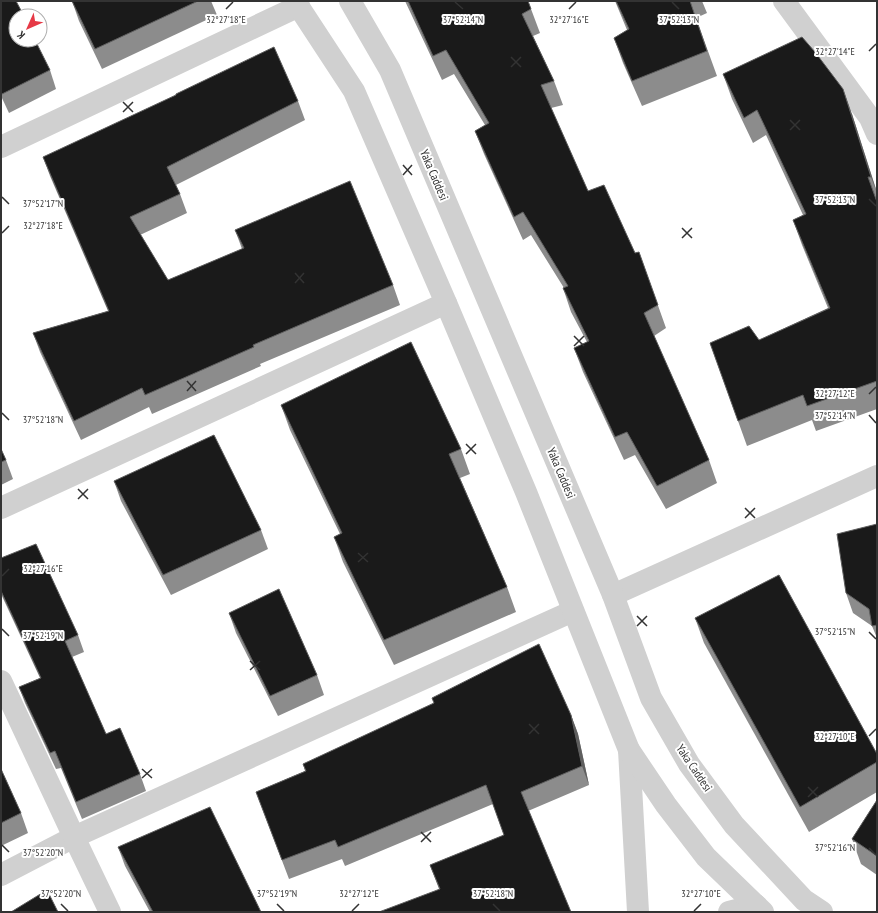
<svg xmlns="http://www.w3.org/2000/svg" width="878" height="913" font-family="'PT Sans Narrow',sans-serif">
	<rect width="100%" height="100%" fill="#fff"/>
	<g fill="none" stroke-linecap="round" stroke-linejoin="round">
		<g stroke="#d0d0d0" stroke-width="22">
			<path d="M 784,1 L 870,118 L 877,134"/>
			<path d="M 1,147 L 299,6"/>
			<path d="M 1,508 L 446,303"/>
			<path d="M 613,595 L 877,476"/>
			<path d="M 1,681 L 74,837 L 1,875"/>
			<path d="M 629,750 L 638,912"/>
			<path d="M 110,912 L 74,837 L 573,611"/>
			<path d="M 729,912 L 756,905"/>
		</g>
		<g stroke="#d0d0d0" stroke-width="22">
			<path d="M 295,1 L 354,91 L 446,303 L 526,492 L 629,750 L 666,805 L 706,857 L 763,912"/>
			<path d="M 350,1 L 390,70 L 613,595 L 651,698 L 689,764 L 734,825 L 804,900 L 822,912"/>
		</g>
	</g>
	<g fill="#8c8c8c">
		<path d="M 1,1 L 50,70 L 56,89 L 9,113 L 1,96 Z"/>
		<path d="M 72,1 L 211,1 L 217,15 L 102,69 L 79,21 Z"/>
		<path d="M 405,1 L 528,1 L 540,33 L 533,36 L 554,81 L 563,105 L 551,108 L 588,191 L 635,253 L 639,252 L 666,328 L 654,336 L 709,460 L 717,483 L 666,509 L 635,455 L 624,460 L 583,372 L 574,348 L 587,342 L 571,312 L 563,288 L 564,288 L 531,235 L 523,240 L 484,154 L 475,131 L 485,125 L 454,74 L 442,80 Z"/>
		<path d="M 615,1 L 702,1 L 707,13 L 696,18 L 717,76 L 642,106 L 623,63 L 614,38 L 627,30 Z"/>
		<path d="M 723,74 L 852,114 L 877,192 L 877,409 L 816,431 L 812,420 L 747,446 L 710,343 L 759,340 L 828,308 L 802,245 L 793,220 L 803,215 L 766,135 L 753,143 L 732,99 Z"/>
		<path d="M 298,101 L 305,120 L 176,185 L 180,194 L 187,213 L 140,235 L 168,280 L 242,249 L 235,230 L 393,285 L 400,305 L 260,364 L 261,366 L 152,414 L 149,407 L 81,440 L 40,352 L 33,333 L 108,311 L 50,176 L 43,157 Z"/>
		<path d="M 281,405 L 461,449 L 470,474 L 460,478 L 507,587 L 516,612 L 394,665 L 343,562 L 334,537 L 340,534 L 290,430 Z"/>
		<path d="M 1,449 L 6,460 L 13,479 L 1,485 Z"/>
		<path d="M 114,481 L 261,530 L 268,549 L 171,595 L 121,501 Z"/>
		<path d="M 877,524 L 877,638 L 872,626 L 853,613 L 846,593 Z"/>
		<path d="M 1,558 L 78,635 L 84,652 L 72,657 L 106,734 L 140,774 L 146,791 L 82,819 L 61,768 L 56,769 L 25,703 L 19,687 L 40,678 L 1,594 Z"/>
		<path d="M 229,613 L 317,675 L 324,695 L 278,716 L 236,633 Z"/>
		<path d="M 695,618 L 877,754 L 877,792 L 809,832 L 704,643 Z"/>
		<path d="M 571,715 L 578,734 L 589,785 L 528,811 L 571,912 L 439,889 L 430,865 L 504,835 L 493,804 L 345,866 L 342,859 L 289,879 L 256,792 L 305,771 L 303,764 Z"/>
		<path d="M 1,769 L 21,813 L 28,833 L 1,846 Z"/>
		<path d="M 877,800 L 877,875 L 861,864 L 852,839 Z"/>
		<path d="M 118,847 L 261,912 L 150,912 L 125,866 Z"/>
	</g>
	<g fill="#5f5f5f">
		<path d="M 843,89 L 852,114 L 877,193 L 871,177 Z"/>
		<path d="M 571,715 L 578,734 L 589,785 L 582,766 Z"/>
	</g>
	<g fill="#1a1a1a" stroke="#5f5f5f">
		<path d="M 1,1 L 16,1 L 24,16 L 16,16 L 16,40 L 35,40 L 50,70 L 2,94 L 1,92 Z"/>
		<path d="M 72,1 L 198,1 L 95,49 Z"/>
		<path d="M 408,1 L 528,1 L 531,9 L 522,14 L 554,81 L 541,85 L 588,191 L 604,185 L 635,253 L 639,252 L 658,305 L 644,313 L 709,460 L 657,486 L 627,432 L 615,437 L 574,348 L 589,341 L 563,288 L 568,286 L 523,212 L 514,217 L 475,131 L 489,123 L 446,50 L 433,56 Z"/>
		<path d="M 616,1 L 690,1 L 707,51 L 632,81 L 614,38 L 629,29 Z"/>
		<path d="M 802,37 L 815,52 L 843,89 L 871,177 L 868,177 L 877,202 L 877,381 L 807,406 L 803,395 L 738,421 L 710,343 L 749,326 L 759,340 L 830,308 L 793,220 L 806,214 L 757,110 L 744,118 L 723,74 Z"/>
		<path d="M 274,47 L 298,101 L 167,167 L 180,194 L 130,217 L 168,280 L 244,248 L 235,230 L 350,181 L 393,285 L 253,345 L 254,347 L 145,395 L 142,388 L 74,421 L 33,333 L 109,311 L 43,157 L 176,95 L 176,94 Z"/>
		<path d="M 411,342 L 461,449 L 449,454 L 507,587 L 384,640 L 334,537 L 342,533 L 281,405 Z"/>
		<path d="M 214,435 L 261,530 L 163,575 L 114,481 Z"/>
		<path d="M 1,449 L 6,460 L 1,462 Z"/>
		<path d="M 877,524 L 877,625 L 872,626 L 869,609 L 846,593 L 837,534 Z"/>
		<path d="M 36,544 L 78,635 L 65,641 L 106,734 L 120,728 L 140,774 L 76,802 L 55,751 L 50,753 L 19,687 L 41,678 L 1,591 L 1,558 Z"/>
		<path d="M 779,575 L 877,754 L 877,762 L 800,807 L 695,618 Z"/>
		<path d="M 279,589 L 317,675 L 270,696 L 229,613 Z"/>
		<path d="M 539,644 L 571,715 L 582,766 L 521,792 L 571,912 L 379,912 L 440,889 L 430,865 L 504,835 L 486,785 L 338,847 L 335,840 L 282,860 L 256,792 L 306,771 L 303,764 L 434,703 L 432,698 Z"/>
		<path d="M 1,769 L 21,813 L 1,823 Z"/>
		<path d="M 877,800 L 877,856 L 852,839 Z"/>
		<path d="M 210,807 L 261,912 L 153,912 L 118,847 Z"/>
		<path d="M 47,890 L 58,912 L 11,912 Z"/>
	</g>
	<path fill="none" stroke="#333" stroke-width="1.5" d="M 455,2 L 463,9M 672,2 L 679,9M 226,9 L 233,2M 569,9 L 576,2M 869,51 L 876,44M 511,57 L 521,67M 511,67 L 521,57M 123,102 L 133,112M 123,112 L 133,102M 790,120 L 800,130M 790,130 L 800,120M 403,165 L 412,175M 403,175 L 412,165M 2,197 L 9,204M 869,199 L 876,206M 682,228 L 692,238M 2,233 L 9,226M 682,238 L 692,228M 295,273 L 304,283M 295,283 L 304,273M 574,336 L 584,346M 574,346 L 584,336M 187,381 L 196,391M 187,391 L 196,381M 869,394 L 876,387M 2,413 L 9,420M 869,415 L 876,423M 466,444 L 476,454M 466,454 L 476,444M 78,489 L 88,499M 78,499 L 88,489M 745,508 L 755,518M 745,518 L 755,508M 358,553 L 368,562M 358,562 L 368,553M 2,576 L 9,569M 637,616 L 647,626M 637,626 L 647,616M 2,629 L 9,636M 869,632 L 876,639M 250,661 L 260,670M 250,670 L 260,661M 529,724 L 539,734M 529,734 L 539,724M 869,736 L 876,729M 142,769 L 152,778M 142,778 L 152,769M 808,787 L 818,797M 808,797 L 818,787M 421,832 L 431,842M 421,842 L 431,832M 2,845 L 9,852M 869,848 L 876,855M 61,904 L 68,911M 277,904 L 284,911M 493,904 L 500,911M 352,911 L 359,904M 694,911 L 701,904"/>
	<g text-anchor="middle" stroke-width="4" stroke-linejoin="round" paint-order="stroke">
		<g font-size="12" fill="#333" stroke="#fff">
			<text transform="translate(434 175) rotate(67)" y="4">Yaka Caddesi</text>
			<text transform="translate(561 473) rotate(67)" y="4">Yaka Caddesi</text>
			<text transform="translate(694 768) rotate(56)" y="4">Yaka Caddesi</text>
		</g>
	</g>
	<g font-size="10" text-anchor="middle" fill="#333" stroke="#fff" stroke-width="4" stroke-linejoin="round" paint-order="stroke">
		<text x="226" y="23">32°27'18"E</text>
		<text x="463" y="23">37°52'14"N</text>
		<text x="569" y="23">32°27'16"E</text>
		<text x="679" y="23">37°52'13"N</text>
		<text x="835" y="55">32°27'14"E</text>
		<text x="835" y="203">37°52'13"N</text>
		<text x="43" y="207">37°52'17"N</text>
		<text x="43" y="229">32°27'18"E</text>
		<text x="835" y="397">32°27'12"E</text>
		<text x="835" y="419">37°52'14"N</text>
		<text x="43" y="423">37°52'18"N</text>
		<text x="43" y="572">32°27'16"E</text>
		<text x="835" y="635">37°52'15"N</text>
		<text x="43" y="639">37°52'19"N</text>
		<text x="835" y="740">32°27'10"E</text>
		<text x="835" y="851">37°52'16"N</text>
		<text x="43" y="856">37°52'20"N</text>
		<text x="61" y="897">37°52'20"N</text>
		<text x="359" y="897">32°27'12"E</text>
		<text x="277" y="897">37°52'19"N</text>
		<text x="493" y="897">37°52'18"N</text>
		<text x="701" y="897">32°27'10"E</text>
	</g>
	<rect width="878" height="913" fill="none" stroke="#333333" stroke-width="4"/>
	<g transform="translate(28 28) rotate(225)"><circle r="19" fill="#ffffff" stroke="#adadad"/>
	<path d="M0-3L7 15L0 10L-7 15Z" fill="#e63946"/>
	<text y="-6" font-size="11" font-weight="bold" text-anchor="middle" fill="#333333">K</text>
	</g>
</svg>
